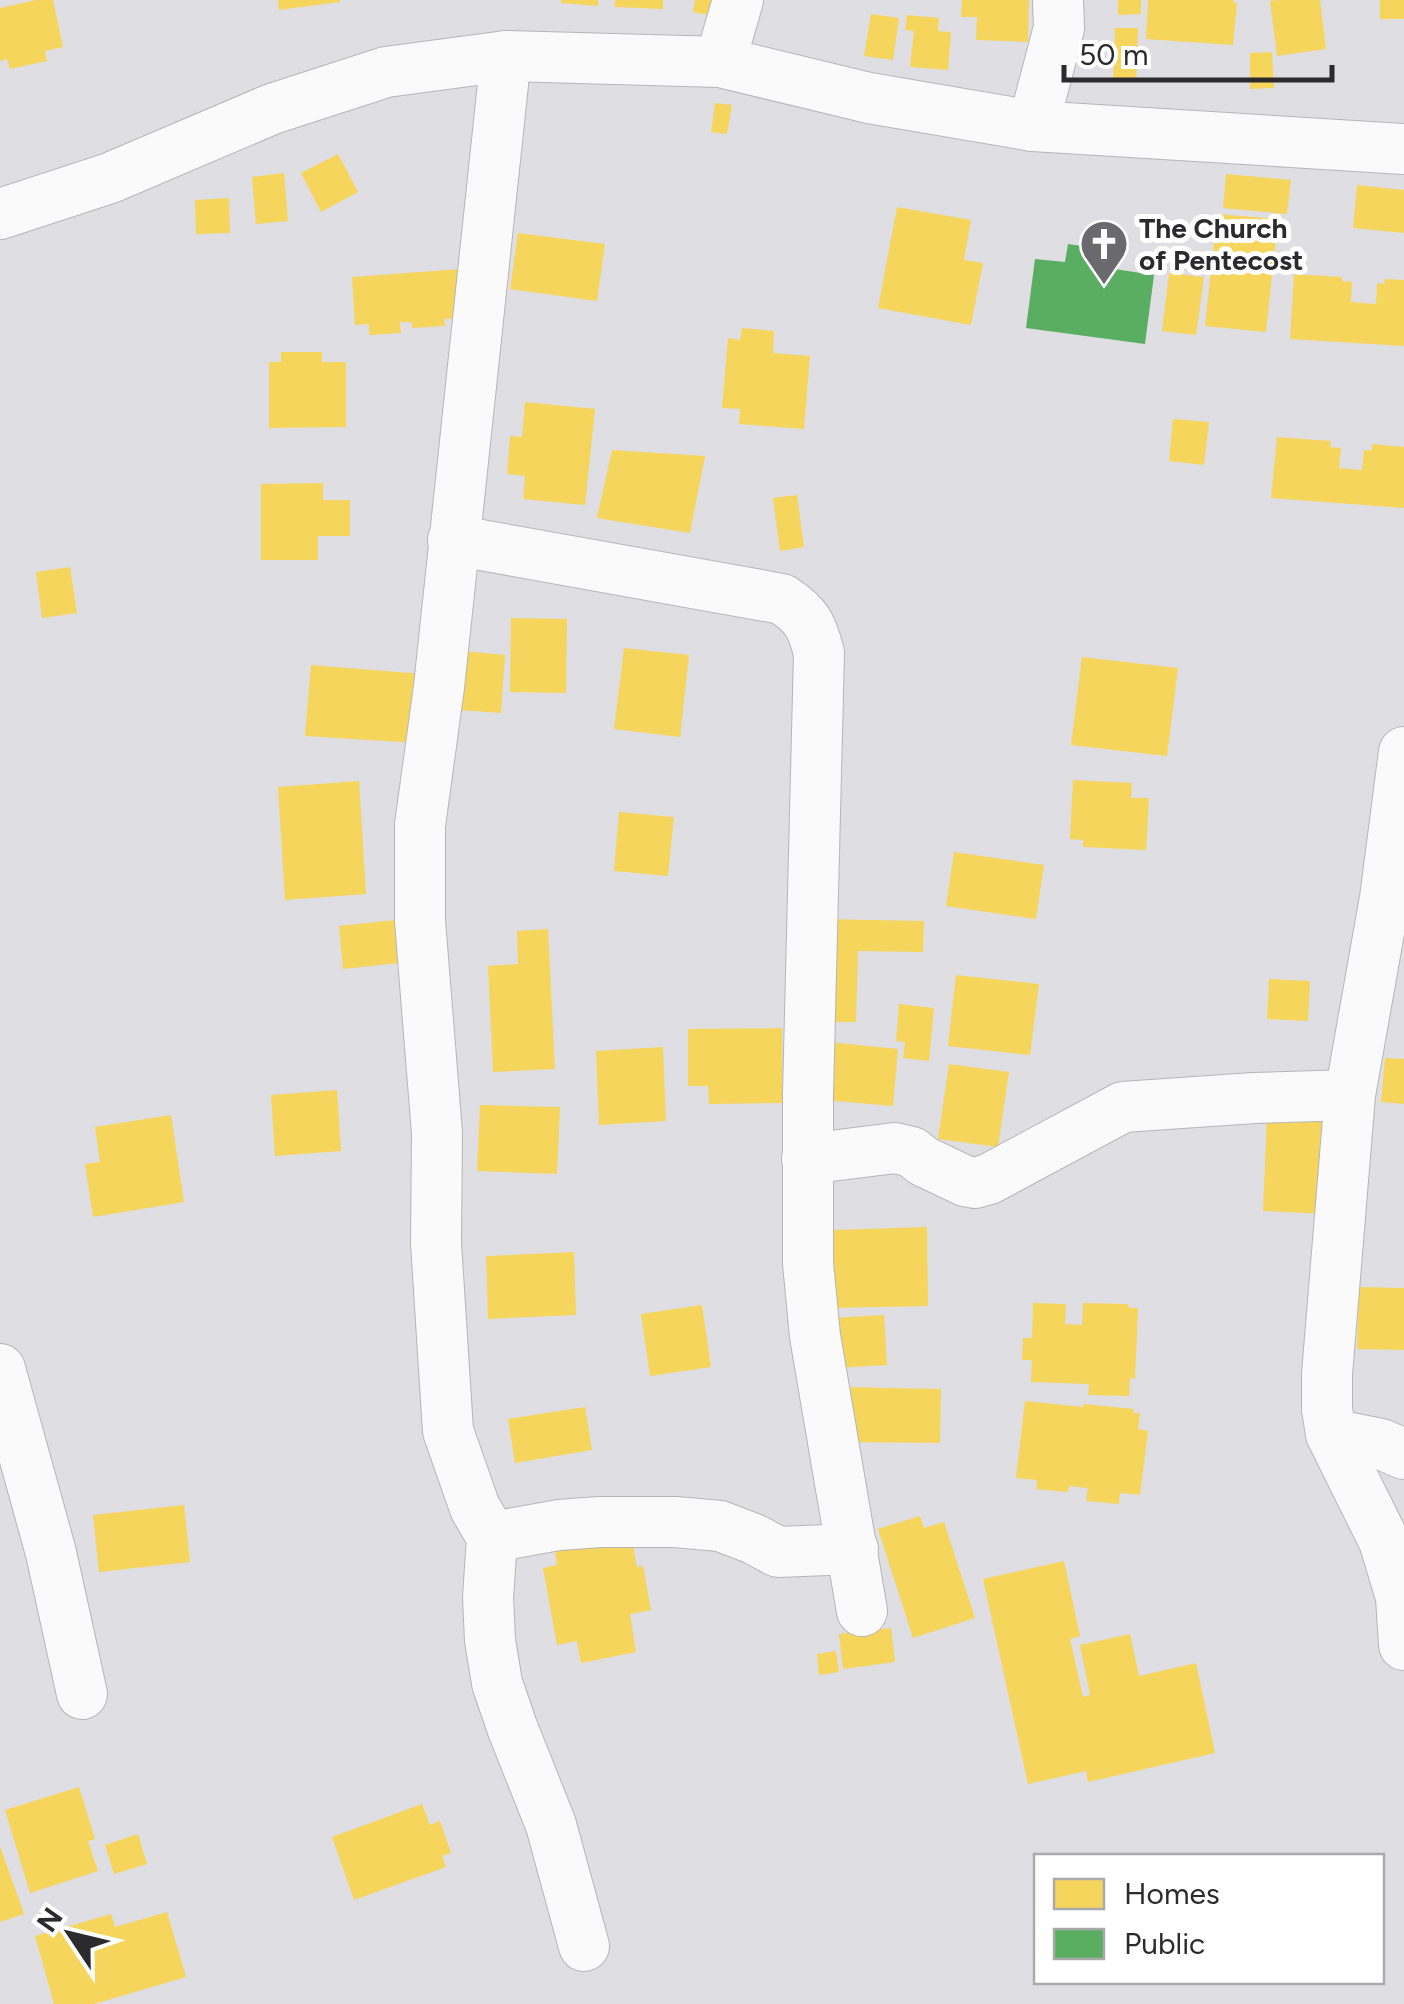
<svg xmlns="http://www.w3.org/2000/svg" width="1404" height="2004" font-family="Figtree,sans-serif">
	<rect width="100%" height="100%" fill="#dfdee3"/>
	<g fill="#f6d55c">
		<path d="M 36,0 L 53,0 L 63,47 L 45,51 L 47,61 L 10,69 L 7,59 L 0,61 L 0,8 Z"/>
		<path d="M 278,0 L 340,0 L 340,2 L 279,10 Z"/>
		<path d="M 561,0 L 598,0 L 598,6 L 561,3 Z"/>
		<path d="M 615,0 L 663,0 L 663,9 L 615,7 Z"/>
		<path d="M 695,0 L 723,0 L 720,17 L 693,12 Z"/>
		<path d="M 962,0 L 1029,0 L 1028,42 L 976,40 L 977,17 L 961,17 Z"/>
		<path d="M 1118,0 L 1141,0 L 1141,14 L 1118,15 Z"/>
		<path d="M 1148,0 L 1234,0 L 1233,3 L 1237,3 L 1233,45 L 1146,39 Z"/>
		<path d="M 1279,0 L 1320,0 L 1326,49 L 1277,56 L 1270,1 Z"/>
		<rect x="1380" y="0" width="24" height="19"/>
		<path d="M 871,14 L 899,18 L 893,60 L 864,56 Z"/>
		<path d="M 907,15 L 939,18 L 938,31 L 951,32 L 948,70 L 910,67 L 914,31 L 905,30 Z"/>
		<path d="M 1115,28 L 1138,28 L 1136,82 L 1113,82 Z"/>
		<path d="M 1272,52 L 1274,88 L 1250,89 L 1250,53 Z"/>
		<path d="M 715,103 L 732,105 L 727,134 L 711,132 Z"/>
		<path d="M 338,154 L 358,192 L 321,212 L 301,173 Z"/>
		<path d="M 284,173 L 288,221 L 256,224 L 252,177 Z"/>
		<path d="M 1226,174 L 1291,180 L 1287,214 L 1223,208 Z"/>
		<path d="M 1357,185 L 1404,190 L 1404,233 L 1353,228 Z"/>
		<path d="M 229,198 L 230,233 L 196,234 L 195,200 Z"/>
		<path d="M 897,207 L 971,220 L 964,260 L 983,263 L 971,325 L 878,308 Z"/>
		<path d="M 1217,214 L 1278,219 L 1266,332 L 1205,326 Z"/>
		<path d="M 518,233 L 605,244 L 597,301 L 510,289 Z"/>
		<path d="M 462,269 L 465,318 L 444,319 L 445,326 L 412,328 L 412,322 L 400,322 L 401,333 L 369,335 L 369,324 L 355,325 L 352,277 Z"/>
		<path d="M 1169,273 L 1204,277 L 1196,335 L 1162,331 Z"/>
		<path d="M 1294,274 L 1342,277 L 1342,281 L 1352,282 L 1351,302 L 1376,304 L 1377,283 L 1384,284 L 1385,279 L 1404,280 L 1404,346 L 1290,339 Z"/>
		<path d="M 742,328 L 774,331 L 773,353 L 810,356 L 804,429 L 739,424 L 740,409 L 722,408 L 728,338 L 740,340 Z"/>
		<path d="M 281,352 L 322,352 L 322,362 L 346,362 L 346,427 L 269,428 L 269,362 L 281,362 Z"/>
		<path d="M 525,402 L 595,409 L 585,505 L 523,499 L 525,476 L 507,474 L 510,436 L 522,437 Z"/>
		<path d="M 1173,419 L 1209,422 L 1204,465 L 1169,461 Z"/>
		<path d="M 1277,437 L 1331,441 L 1330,447 L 1341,448 L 1339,468 L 1362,470 L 1364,450 L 1372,450 L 1372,444 L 1404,447 L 1404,508 L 1271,498 Z"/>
		<path d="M 612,450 L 705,456 L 690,533 L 597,518 Z"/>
		<path d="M 323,483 L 323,500 L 350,500 L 350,536 L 318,536 L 318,560 L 261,560 L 261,484 Z"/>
		<path d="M 797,495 L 804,547 L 780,551 L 773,498 Z"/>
		<path d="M 70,567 L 77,613 L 42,618 L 36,572 Z"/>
		<path d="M 511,618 L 567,619 L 566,693 L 510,692 Z"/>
		<path d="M 624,648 L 689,655 L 680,737 L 614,729 Z"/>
		<path d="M 463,651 L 505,655 L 501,713 L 459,710 Z"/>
		<path d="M 1082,657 L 1178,668 L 1167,756 L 1071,745 Z"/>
		<path d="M 311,665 L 423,674 L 418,743 L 305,736 Z"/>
		<path d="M 1073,780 L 1132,783 L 1131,798 L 1149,798 L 1146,850 L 1083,847 L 1083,840 L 1070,839 Z"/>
		<path d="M 359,781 L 366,894 L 285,900 L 278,787 Z"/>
		<path d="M 619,812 L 674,817 L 668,876 L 614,871 Z"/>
		<path d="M 954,852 L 1044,865 L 1036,919 L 946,906 Z"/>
		<path d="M 822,919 L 924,921 L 923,952 L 858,951 L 856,1022 L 819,1022 Z"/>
		<path d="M 395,920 L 399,963 L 343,969 L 339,926 Z"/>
		<path d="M 548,929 L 555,1069 L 493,1072 L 488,966 L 518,964 L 517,931 Z"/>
		<path d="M 956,975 L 1039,984 L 1030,1055 L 948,1046 Z"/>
		<path d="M 1269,979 L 1310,981 L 1308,1021 L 1267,1019 Z"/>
		<path d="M 899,1004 L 934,1008 L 929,1061 L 903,1058 L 905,1042 L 896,1041 Z"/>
		<path d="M 782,1028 L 783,1103 L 709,1104 L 708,1086 L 688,1086 L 688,1029 Z"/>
		<path d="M 819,1041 L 898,1049 L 893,1106 L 813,1099 Z"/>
		<path d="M 663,1047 L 666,1121 L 599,1125 L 596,1051 Z"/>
		<path d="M 1385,1058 L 1404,1059 L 1404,1104 L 1381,1102 Z"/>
		<path d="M 949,1064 L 1009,1072 L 998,1147 L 938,1139 Z"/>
		<path d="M 337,1090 L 341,1151 L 275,1156 L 271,1095 Z"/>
		<path d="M 480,1105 L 560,1107 L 557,1174 L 477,1171 Z"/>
		<path d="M 171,1115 L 184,1202 L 93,1217 L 85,1164 L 100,1162 L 95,1127 Z"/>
		<path d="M 1267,1117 L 1329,1120 L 1324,1214 L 1263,1211 Z"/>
		<path d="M 927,1227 L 928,1306 L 834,1308 L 833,1230 Z"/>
		<path d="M 574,1252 L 576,1315 L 488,1319 L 486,1256 Z"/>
		<path d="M 1359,1287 L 1404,1288 L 1404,1350 L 1357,1349 Z"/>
		<path d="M 1033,1303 L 1066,1304 L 1065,1324 L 1082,1325 L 1083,1303 L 1128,1304 L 1129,1308 L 1138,1308 L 1135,1379 L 1130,1378 L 1129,1396 L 1088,1395 L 1089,1384 L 1031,1382 L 1032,1360 L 1022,1360 L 1023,1338 L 1032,1338 Z"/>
		<path d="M 702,1305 L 711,1367 L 650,1376 L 641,1314 Z"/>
		<path d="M 884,1315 L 887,1365 L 836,1368 L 832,1318 Z"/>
		<path d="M 846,1387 L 941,1389 L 940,1443 L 845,1442 Z"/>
		<path d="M 1025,1401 L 1083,1407 L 1083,1404 L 1134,1409 L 1133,1413 L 1140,1413 L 1138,1429 L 1148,1431 L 1140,1495 L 1120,1493 L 1119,1504 L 1086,1501 L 1088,1488 L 1069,1486 L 1068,1492 L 1036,1489 L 1037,1480 L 1016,1478 Z"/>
		<path d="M 585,1407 L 592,1450 L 515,1463 L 508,1419 Z"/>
		<path d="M 184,1505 L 190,1562 L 99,1572 L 93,1515 Z"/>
		<path d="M 920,1516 L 924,1528 L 944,1522 L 975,1618 L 913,1638 L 878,1529 Z"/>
		<path d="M 630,1531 L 637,1567 L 643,1566 L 651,1610 L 630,1614 L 636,1652 L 581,1663 L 577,1641 L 557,1645 L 543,1568 L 557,1565 L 554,1545 Z"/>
		<path d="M 1064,1561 L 1080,1636 L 1070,1639 L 1083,1697 L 1090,1695 L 1080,1645 L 1130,1634 L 1139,1676 L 1196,1663 L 1215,1753 L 1088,1782 L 1086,1771 L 1028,1784 L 983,1579 Z"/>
		<path d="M 891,1628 L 895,1662 L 843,1669 L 839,1634 Z"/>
		<path d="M 836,1651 L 839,1672 L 819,1675 L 817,1654 Z"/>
		<path d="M 79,1787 L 95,1839 L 88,1841 L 98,1871 L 30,1893 L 5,1810 Z"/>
		<path d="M 422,1804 L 430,1825 L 440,1821 L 451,1853 L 442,1856 L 446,1867 L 354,1900 L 332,1837 Z"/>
		<path d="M 138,1834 L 147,1864 L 114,1874 L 105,1845 Z"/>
		<path d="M 0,1846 L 24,1914 L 0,1922 Z"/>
		<path d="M 167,1912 L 186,1977 L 94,2004 L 54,2004 L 35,1936 L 111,1914 L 115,1927 Z"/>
	</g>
	<path fill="#5aae61" d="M 1068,244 L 1110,250 L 1108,268 L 1154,275 L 1145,344 L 1026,328 L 1035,259 L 1065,262 Z"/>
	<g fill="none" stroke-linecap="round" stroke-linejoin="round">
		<g stroke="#b6b5b9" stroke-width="52">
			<g id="minor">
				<path d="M 506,56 L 439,687 L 420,825 L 420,921 L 437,1133 L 436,1243 L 448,1431 L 475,1508 L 492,1537 L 488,1598 L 490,1640 L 497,1683 L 512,1727 L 551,1825 L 584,1946"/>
				<path d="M 720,62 L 738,0"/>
				<path d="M 1033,126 L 1059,28 L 1058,0"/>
				<path d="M 0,214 L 110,178 L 272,109 L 386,72 L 506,56 L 720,62 L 869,98 L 1033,126 L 1404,149"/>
				<path d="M 453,540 L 782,599 C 807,615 812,626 819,653 L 808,1094 L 808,1263 L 815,1336 L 862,1611"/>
				<path d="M 1404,752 L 1385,898 L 1350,1095 L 1327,1374 L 1327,1409 L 1331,1434 L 1384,1541 L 1401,1597 L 1404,1645"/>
				<path d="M 807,1159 L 895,1148 L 912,1152 L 923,1161 L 965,1181 L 975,1183 L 989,1179 L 1123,1107 L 1254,1098 L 1350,1095"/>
				<path d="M 0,1369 L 51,1553 L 82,1694"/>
				<path d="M 1331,1434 L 1381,1444 L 1404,1454"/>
				<path d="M 492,1537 L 559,1525 L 600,1522 L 675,1522 L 720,1526 L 754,1539 L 778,1552 L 853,1549"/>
			</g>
		</g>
		<use href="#minor" stroke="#fafafb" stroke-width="50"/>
	</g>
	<defs>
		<g id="church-pin" transform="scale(2.5)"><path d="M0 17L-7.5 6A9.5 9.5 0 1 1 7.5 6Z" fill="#6a696d" stroke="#fff"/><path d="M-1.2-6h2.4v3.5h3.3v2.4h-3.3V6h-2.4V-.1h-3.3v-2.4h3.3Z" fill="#fff"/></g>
	</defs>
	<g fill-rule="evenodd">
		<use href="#church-pin" x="1104" y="244"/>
	</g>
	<g text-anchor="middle" stroke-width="10" stroke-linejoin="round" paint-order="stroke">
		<g font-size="28" font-weight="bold" fill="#2b2a2d" stroke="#fff" text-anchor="start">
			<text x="1139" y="238">The Church<tspan x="1139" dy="32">of Pentecost</tspan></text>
		</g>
	</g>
	<rect x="1034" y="1854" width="350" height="130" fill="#ffffff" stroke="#aaaaab" stroke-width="2.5"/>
	<rect x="1054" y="1879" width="50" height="30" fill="#f6d55c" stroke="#aaaaab" stroke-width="2.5"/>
	<text x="1124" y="1904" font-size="30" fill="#2b2a2d">Homes</text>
	<rect x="1054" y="1929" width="50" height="30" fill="#5aae61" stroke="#aaaaab" stroke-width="2.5"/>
	<text x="1124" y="1954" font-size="30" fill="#2b2a2d">Public</text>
	<g transform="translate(70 1934) rotate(305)" stroke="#ffffff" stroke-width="8" paint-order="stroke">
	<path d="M0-8L18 38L0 25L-18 38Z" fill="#2b2a2d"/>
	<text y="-15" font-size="28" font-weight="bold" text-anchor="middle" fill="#2b2a2d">N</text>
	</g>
	<path d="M1064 65v15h268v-15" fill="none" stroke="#2b2a2d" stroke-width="5"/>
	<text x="1079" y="65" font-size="30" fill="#2b2a2d" stroke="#ffffff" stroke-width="8" paint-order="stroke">50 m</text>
</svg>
